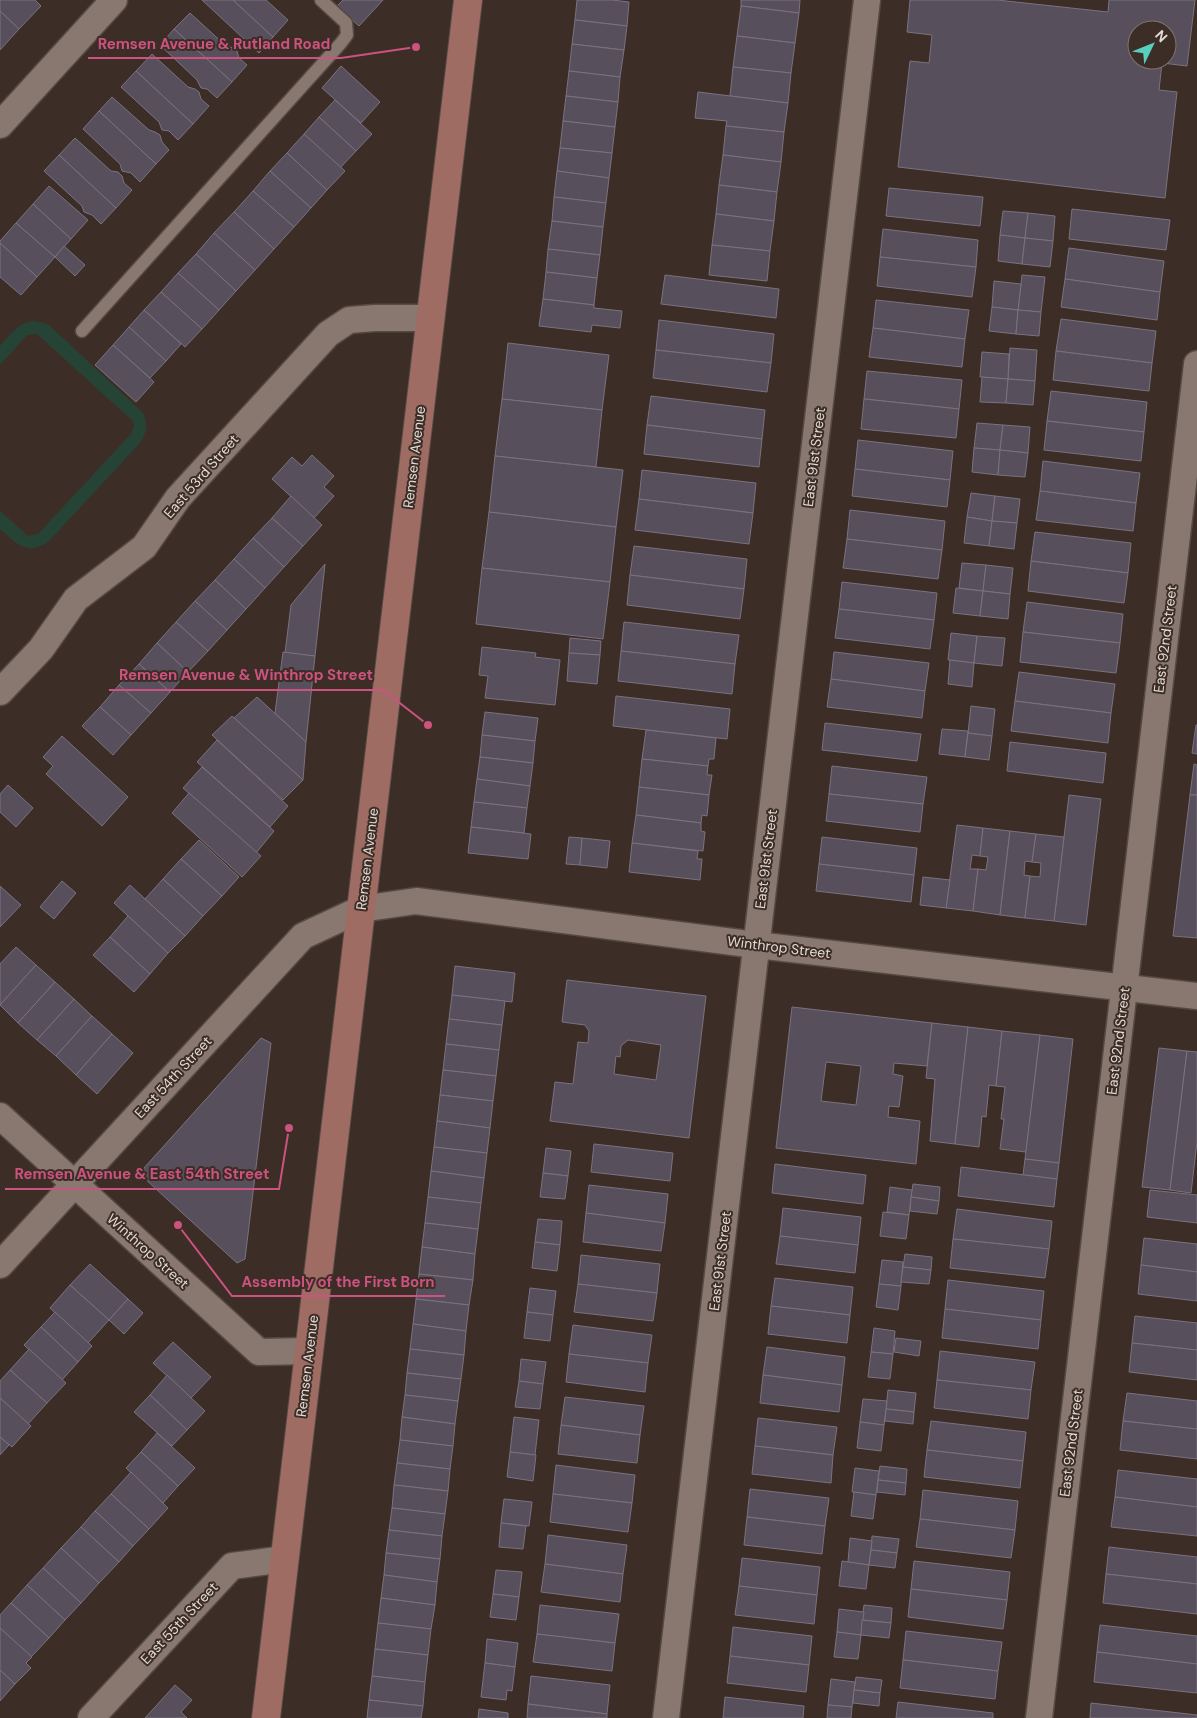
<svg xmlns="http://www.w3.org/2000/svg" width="1197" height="1718" font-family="'DM Sans',sans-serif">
	<rect width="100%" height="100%" fill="#3c2e26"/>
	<path fill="#264435" d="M 33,321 L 45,323 L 50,326 L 143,413 C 148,425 147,433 139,444 L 48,542 C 26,556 16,543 0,529 L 0,511 L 28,536 L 38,534 L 131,434 L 134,427 L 133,421 L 37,334 L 27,335 L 0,365 L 0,346 C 10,335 18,323 33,321 Z"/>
	<g fill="#584f5d" stroke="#7b7280" fill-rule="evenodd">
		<path d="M 0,0 L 35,0 L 41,6 L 19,29 L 0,11 Z"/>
		<path d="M 202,0 L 233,0 L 273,37 L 259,53 Z"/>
		<path d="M 233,0 L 266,0 L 288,20 L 273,37 Z"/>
		<path d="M 343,0 L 383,0 L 359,26 L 337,6 Z"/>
		<path d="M 577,0 L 612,0 L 629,2 L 627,26 L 575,20 Z"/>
		<path d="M 741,0 L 800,0 L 799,13 L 741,6 Z"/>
		<path d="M 910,0 L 997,0 L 1108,12 L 1109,0 L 1195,0 L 1187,66 L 1162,63 L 1159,90 L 1177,92 L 1165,198 L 898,167 L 910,61 L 929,63 L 932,35 L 907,32 ZM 1137,30 L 1167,30 L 1167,60 L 1137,60 Z"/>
		<path d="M 741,6 L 799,13 L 795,43 L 737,36 Z"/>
		<path d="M 0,11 L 19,29 L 0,50 Z"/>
		<path d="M 190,13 L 226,46 L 233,48 L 237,51 L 239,58 L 247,65 L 232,82 L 174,29 Z"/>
		<path d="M 575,20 L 627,26 L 624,50 L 572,44 Z"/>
		<path d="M 174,29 L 232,82 L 217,98 L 207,89 L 201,88 L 197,80 L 160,45 Z"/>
		<path d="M 737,36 L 795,43 L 791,73 L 733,67 Z"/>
		<path d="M 572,44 L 624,50 L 620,77 L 569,71 Z"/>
		<path d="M 152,54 L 188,87 L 195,89 L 199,92 L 201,99 L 209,106 L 193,124 L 136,71 Z"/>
		<path d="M 341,66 L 380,102 L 361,123 L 322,88 Z"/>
		<path d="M 733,67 L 791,73 L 788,103 L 730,96 Z"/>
		<path d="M 136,71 L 193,124 L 178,140 L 169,131 L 162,130 L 159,122 L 121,87 Z"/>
		<path d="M 569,71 L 620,77 L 618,102 L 566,96 Z"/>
		<path d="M 698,92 L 788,103 L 784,132 L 726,126 L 727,121 L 695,118 Z"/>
		<path d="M 566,96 L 618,102 L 615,127 L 563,121 Z"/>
		<path d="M 112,97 L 149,130 L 155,132 L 160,135 L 162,142 L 169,150 L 156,164 L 99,111 Z"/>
		<path d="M 335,100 L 372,134 L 356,151 L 319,117 Z"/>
		<path d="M 99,111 L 156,164 L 140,182 L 131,173 L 122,171 L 120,164 L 83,129 Z"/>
		<path d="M 319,117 L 356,151 L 340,168 L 304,134 Z"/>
		<path d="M 563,121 L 615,127 L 612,153 L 560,148 Z"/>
		<path d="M 726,126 L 784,132 L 781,162 L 723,155 Z"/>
		<path d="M 304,134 L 345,171 L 327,190 L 287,153 Z"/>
		<path d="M 75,138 L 111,171 L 118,172 L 122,176 L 124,183 L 132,190 L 116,208 L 59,155 Z"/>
		<path d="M 560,148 L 612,153 L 609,178 L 557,171 Z"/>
		<path d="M 287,153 L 327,190 L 311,208 L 270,171 Z"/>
		<path d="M 59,155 L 116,208 L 101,224 L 92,215 L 84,212 L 82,206 L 44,171 Z"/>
		<path d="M 723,155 L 781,162 L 777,192 L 719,185 Z"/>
		<path d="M 270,171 L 311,208 L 294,227 L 253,191 Z"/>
		<path d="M 557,171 L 609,178 L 606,203 L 554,197 Z"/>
		<path d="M 719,185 L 777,192 L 774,221 L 716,214 Z"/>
		<path d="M 49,186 L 88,220 L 71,239 L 33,204 Z"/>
		<path d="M 889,188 L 983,197 L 980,226 L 886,216 Z"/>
		<path d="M 253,191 L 294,227 L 274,249 L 234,212 Z"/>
		<path d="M 554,197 L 606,203 L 603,227 L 552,221 Z"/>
		<path d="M 33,204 L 71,239 L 55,257 L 16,223 Z"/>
		<path d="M 1072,209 L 1170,220 L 1166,250 L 1069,239 Z"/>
		<path d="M 1003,211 L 1028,213 L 1025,238 L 1000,235 Z"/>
		<path d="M 234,212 L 274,249 L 255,270 L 214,233 Z"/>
		<path d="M 1028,213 L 1055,216 L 1053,241 L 1025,238 Z"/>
		<path d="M 716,214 L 774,221 L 770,251 L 712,245 Z"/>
		<path d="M 552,221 L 603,227 L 600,255 L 548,249 Z"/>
		<path d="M 16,223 L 55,257 L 37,277 L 0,243 L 0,241 Z"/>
		<path d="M 883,229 L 978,240 L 976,267 L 880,257 Z"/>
		<path d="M 214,233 L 255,270 L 236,291 L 196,254 Z"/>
		<path d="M 1000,235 L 1025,238 L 1022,264 L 998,261 Z"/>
		<path d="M 1025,238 L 1053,241 L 1050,267 L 1022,264 Z"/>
		<path d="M 0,243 L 37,277 L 21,295 L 0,277 Z"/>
		<path d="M 712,245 L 770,251 L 767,281 L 709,275 Z"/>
		<path d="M 64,246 L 85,265 L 75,276 L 55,257 Z"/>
		<path d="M 1069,248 L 1164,261 L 1160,292 L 1065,279 Z"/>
		<path d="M 548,249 L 600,255 L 597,278 L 546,272 Z"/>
		<path d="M 196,254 L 236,291 L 219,310 L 178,273 Z"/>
		<path d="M 880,257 L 976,267 L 972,297 L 877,286 Z"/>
		<path d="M 546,272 L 597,278 L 594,305 L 543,299 Z"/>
		<path d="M 178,273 L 219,310 L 202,329 L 161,292 Z"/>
		<path d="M 665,275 L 779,289 L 776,318 L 661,304 Z"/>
		<path d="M 1022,275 L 1045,277 L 1041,312 L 1018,310 Z"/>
		<path d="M 1065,279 L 1160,292 L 1157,320 L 1061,307 Z"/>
		<path d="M 994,281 L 1021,284 L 1018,310 L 992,307 Z"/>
		<path d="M 161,292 L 202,329 L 185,347 L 144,310 Z"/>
		<path d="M 543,299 L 594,305 L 594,308 L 622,311 L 620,328 L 592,325 L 591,332 L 539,326 Z"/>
		<path d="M 876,300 L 969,310 L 965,339 L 873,328 Z"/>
		<path d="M 992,307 L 1018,310 L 1016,334 L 989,331 Z"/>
		<path d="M 144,310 L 181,344 L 166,361 L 129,327 Z"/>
		<path d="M 1018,310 L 1041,312 L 1039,336 L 1016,334 Z"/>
		<path d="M 1061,319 L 1156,331 L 1152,363 L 1056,351 Z"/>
		<path d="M 659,320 L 774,334 L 771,363 L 656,350 Z"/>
		<path d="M 129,327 L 166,361 L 150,378 L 113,345 Z"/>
		<path d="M 873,328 L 965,339 L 962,367 L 869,357 Z"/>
		<path d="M 508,343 L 609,355 L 602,410 L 502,399 Z"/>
		<path d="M 113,345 L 154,382 L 136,402 L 95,365 Z"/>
		<path d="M 1010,348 L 1037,350 L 1035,381 L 1008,379 Z"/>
		<path d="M 656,350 L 771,363 L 767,392 L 653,378 Z"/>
		<path d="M 1056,351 L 1152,363 L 1149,391 L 1053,380 Z"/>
		<path d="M 982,352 L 1009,354 L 1008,379 L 980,377 Z"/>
		<path d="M 867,371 L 962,380 L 959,409 L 864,399 Z"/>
		<path d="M 982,377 L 1008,379 L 1006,403 L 980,402 Z"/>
		<path d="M 1008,379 L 1035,381 L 1033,405 L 1006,403 Z"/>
		<path d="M 1051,391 L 1147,402 L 1144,432 L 1047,421 Z"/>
		<path d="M 651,396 L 765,410 L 762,439 L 647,425 Z"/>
		<path d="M 502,399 L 602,410 L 596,467 L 495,456 Z"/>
		<path d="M 864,399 L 959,409 L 956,438 L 861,429 Z"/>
		<path d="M 1047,421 L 1144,432 L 1141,461 L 1044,450 Z"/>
		<path d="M 977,423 L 1003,425 L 1000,450 L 974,448 Z"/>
		<path d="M 647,425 L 762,439 L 759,467 L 644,454 Z"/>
		<path d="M 1003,425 L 1030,427 L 1028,453 L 1000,450 Z"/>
		<path d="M 858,440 L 953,451 L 950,480 L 855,469 Z"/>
		<path d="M 974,448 L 1000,450 L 998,475 L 972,472 Z"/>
		<path d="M 1000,450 L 1028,453 L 1025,477 L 998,475 Z"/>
		<path d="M 312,455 L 334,476 L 324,487 L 334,496 L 314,518 L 272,479 L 292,457 L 302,466 Z"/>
		<path d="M 495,456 L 623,470 L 616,527 L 489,512 Z"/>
		<path d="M 1043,461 L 1140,473 L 1136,503 L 1040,491 Z"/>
		<path d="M 855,469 L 950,480 L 947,507 L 852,496 Z"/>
		<path d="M 642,470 L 756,483 L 753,513 L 639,499 Z"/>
		<path d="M 1040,491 L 1136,503 L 1133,531 L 1036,520 Z"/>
		<path d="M 971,493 L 995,496 L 992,521 L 967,517 Z"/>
		<path d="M 291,496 L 322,525 L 303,546 L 272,518 Z"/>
		<path d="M 995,496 L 1020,499 L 1017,523 L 992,521 Z"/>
		<path d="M 639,499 L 753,513 L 749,544 L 635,530 Z"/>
		<path d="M 850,510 L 945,521 L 942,550 L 847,539 Z"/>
		<path d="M 489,512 L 616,527 L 610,582 L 482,568 Z"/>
		<path d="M 967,517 L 992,521 L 989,546 L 964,543 Z"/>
		<path d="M 272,518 L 303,546 L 284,567 L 253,538 Z"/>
		<path d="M 992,521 L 1017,523 L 1014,549 L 989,546 Z"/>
		<path d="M 1035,532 L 1131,543 L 1128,573 L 1031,561 Z"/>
		<path d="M 253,538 L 284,567 L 265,588 L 234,559 Z"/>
		<path d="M 847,539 L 942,550 L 938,579 L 843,568 Z"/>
		<path d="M 634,546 L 747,559 L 744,589 L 630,575 Z"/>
		<path d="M 234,559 L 265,588 L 246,609 L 215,580 Z"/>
		<path d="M 1031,561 L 1128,573 L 1124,603 L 1028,591 Z"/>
		<path d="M 962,563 L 986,565 L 983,591 L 959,588 Z"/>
		<path d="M 325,564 L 315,656 L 285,653 L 291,605 Z"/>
		<path d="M 986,565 L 1013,568 L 1010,594 L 983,591 Z"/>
		<path d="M 482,568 L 610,582 L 603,639 L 476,624 Z"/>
		<path d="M 630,575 L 744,589 L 740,619 L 627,605 Z"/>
		<path d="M 215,580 L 246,609 L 227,630 L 195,601 Z"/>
		<path d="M 842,582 L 937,593 L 934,620 L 839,609 Z"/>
		<path d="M 956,588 L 983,591 L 980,616 L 953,613 Z"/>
		<path d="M 983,591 L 1010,594 L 1008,619 L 980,616 Z"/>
		<path d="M 195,601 L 227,630 L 208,651 L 176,622 Z"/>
		<path d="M 1027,602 L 1123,614 L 1120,643 L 1023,632 Z"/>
		<path d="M 839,609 L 934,620 L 930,649 L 835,638 Z"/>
		<path d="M 176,622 L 208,651 L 188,672 L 157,643 Z"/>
		<path d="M 624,622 L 739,635 L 735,664 L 621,651 Z"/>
		<path d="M 1023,632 L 1120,643 L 1116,673 L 1020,662 Z"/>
		<path d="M 951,633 L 977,636 L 974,663 L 948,660 Z"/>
		<path d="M 977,636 L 1005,638 L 1002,666 L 974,663 Z"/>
		<path d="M 570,638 L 601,641 L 600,655 L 569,653 Z"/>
		<path d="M 157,643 L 188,672 L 170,692 L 139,664 Z"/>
		<path d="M 482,647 L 536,653 L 535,657 L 560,660 L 555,705 L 485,698 L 488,676 L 479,675 Z"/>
		<path d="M 621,651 L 735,664 L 732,694 L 618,681 Z"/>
		<path d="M 283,652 L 315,656 L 306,742 L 275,713 Z"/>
		<path d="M 834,652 L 929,663 L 925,691 L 831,679 Z"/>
		<path d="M 569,653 L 600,655 L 597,684 L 567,681 Z"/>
		<path d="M 950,660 L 974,663 L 972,687 L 948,684 Z"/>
		<path d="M 139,664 L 170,692 L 151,713 L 119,685 Z"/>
		<path d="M 1019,672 L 1115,684 L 1111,713 L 1015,701 Z"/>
		<path d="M 831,679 L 925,691 L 922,718 L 827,707 Z"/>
		<path d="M 119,685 L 151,713 L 131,735 L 100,707 Z"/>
		<path d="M 616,696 L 730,709 L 727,739 L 613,726 Z"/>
		<path d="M 257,697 L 306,742 L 303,780 L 234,718 Z"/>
		<path d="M 1015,701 L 1111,713 L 1108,743 L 1011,731 Z"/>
		<path d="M 971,706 L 995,709 L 992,736 L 968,733 Z"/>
		<path d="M 100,707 L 131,735 L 113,755 L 82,726 Z"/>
		<path d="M 485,712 L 538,718 L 535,741 L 482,735 Z"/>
		<path d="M 232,716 L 303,780 L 283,800 L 212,735 Z"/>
		<path d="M 825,723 L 921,734 L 917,761 L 822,750 Z"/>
		<path d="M 1196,725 L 1197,725 L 1197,754 L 1192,753 Z"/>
		<path d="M 942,729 L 968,731 L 965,757 L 939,754 Z"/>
		<path d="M 646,730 L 716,738 L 714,759 L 709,759 L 708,766 L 642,759 Z"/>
		<path d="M 968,733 L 992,736 L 989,760 L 965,757 Z"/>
		<path d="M 482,735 L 535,741 L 533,763 L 480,757 Z"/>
		<path d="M 62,736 L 128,797 L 102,826 L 46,774 L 53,766 L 43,757 Z"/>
		<path d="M 217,740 L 288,806 L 270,827 L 197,762 Z"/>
		<path d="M 1010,742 L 1106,753 L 1103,783 L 1007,771 Z"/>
		<path d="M 480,757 L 533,763 L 530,786 L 477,779 Z"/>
		<path d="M 642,759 L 708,766 L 707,775 L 712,775 L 709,795 L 639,787 Z"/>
		<path d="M 1194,764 L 1197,765 L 1197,795 L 1190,795 Z"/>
		<path d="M 832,766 L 927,777 L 923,804 L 829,794 Z"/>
		<path d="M 202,767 L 274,831 L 256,853 L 183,788 Z"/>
		<path d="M 477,779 L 530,786 L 527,808 L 474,802 Z"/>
		<path d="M 8,785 L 33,808 L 16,827 L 0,812 L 0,794 Z"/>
		<path d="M 639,787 L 709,795 L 707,816 L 702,815 L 701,823 L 636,815 Z"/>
		<path d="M 189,793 L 261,856 L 242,877 L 172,813 Z"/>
		<path d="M 829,794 L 923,804 L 920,832 L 826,821 Z"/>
		<path d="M 1069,795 L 1101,799 L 1086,925 L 1054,921 Z"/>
		<path d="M 1190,795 L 1197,795 L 1197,938 L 1173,936 Z"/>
		<path d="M 474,802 L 527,808 L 524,833 L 471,827 Z"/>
		<path d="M 636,815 L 701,823 L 701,831 L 705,832 L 703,851 L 632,843 Z"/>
		<path d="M 957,825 L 983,828 L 980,856 L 972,855 L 970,869 L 978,869 L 973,911 L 946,908 Z"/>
		<path d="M 471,827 L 531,834 L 528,859 L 468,853 Z"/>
		<path d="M 983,828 L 1010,831 L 1000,915 L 973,911 L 978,869 L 986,870 L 988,857 L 980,856 Z"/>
		<path d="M 1010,831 L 1036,834 L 1032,862 L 1025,861 L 1024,875 L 1030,876 L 1025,918 L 1000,915 Z"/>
		<path d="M 1036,834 L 1064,837 L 1054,921 L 1025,918 L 1030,876 L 1040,877 L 1041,863 L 1032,862 Z"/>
		<path d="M 569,837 L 582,838 L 580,865 L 566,864 Z"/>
		<path d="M 822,837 L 917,848 L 914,875 L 819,864 Z"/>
		<path d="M 582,838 L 610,841 L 607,868 L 580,865 Z"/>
		<path d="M 199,840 L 239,877 L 222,896 L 181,859 Z"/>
		<path d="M 632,843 L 698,851 L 697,859 L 702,859 L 700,880 L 629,872 Z"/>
		<path d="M 181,859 L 222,896 L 203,916 L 163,879 Z"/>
		<path d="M 819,864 L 914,875 L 911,902 L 816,891 Z"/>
		<path d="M 923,877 L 950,880 L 946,908 L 920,905 Z"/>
		<path d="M 163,879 L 203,916 L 185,936 L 145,899 Z"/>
		<path d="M 62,881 L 76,893 L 54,919 L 40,907 Z"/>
		<path d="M 130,885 L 185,936 L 168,953 L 114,903 Z"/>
		<path d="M 0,886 L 21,905 L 0,927 Z"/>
		<path d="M 128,916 L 168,953 L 150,974 L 110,937 Z"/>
		<path d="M 110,937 L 150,974 L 134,992 L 93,955 Z"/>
		<path d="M 16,947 L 36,965 L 0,1005 L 0,964 Z"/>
		<path d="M 36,965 L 55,982 L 18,1023 L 0,1005 Z"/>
		<path d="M 455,966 L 515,973 L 512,1002 L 452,995 Z"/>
		<path d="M 567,980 L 706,996 L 689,1138 L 550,1121 L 555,1082 L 573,1084 L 578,1042 L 588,1043 L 589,1031 L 585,1025 L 562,1022 ZM 628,1040 L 661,1045 L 656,1080 L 614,1074 L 616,1056 L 620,1057 L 621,1046 Z"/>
		<path d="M 55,982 L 74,999 L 37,1040 L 18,1023 Z"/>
		<path d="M 452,995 L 505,1001 L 502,1025 L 449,1019 Z"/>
		<path d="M 74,999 L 92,1016 L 56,1056 L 37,1040 Z"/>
		<path d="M 792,1007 L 932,1023 L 927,1066 L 894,1063 L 893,1074 L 903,1076 L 899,1107 L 889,1106 L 888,1117 L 920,1121 L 916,1164 L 776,1148 ZM 826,1062 L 861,1066 L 856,1105 L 821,1101 Z"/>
		<path d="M 92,1016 L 112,1034 L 76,1075 L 56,1056 Z"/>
		<path d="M 449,1019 L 502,1025 L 499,1050 L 446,1044 Z"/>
		<path d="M 932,1023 L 968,1027 L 955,1144 L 930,1141 L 935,1079 L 926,1078 Z"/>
		<path d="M 968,1027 L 1002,1031 L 996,1086 L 989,1085 L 986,1117 L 982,1116 L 979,1147 L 955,1144 Z"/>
		<path d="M 1002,1031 L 1040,1035 L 1026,1152 L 1000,1149 L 1004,1119 L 1001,1119 L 1005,1087 L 996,1086 Z"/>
		<path d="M 112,1034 L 133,1053 L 97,1094 L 76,1075 Z"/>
		<path d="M 1040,1035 L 1073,1039 L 1059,1163 L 1025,1159 Z"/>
		<path d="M 261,1038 L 271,1043 L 245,1259 L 237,1263 L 144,1178 L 144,1168 Z"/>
		<path d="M 446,1044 L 499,1050 L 496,1076 L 443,1070 Z"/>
		<path d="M 1159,1048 L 1187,1051 L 1170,1190 L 1142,1187 Z"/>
		<path d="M 1187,1051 L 1197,1052 L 1197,1142 L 1191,1193 L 1170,1190 Z"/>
		<path d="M 443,1070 L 496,1076 L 493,1101 L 440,1095 Z"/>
		<path d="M 440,1095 L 493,1101 L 490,1128 L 437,1121 Z"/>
		<path d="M 437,1121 L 490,1128 L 487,1153 L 434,1147 Z"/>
		<path d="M 594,1144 L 673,1153 L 670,1181 L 591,1172 Z"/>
		<path d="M 434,1147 L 487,1153 L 484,1178 L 431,1171 Z"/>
		<path d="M 546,1148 L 571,1151 L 568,1176 L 543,1173 Z"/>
		<path d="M 1025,1159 L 1059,1163 L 1057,1179 L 1023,1175 Z"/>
		<path d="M 775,1164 L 866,1175 L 863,1204 L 772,1193 Z"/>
		<path d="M 961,1167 L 1057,1179 L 1054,1207 L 958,1196 Z"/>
		<path d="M 431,1171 L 484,1178 L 481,1203 L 428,1197 Z"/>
		<path d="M 543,1173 L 568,1176 L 565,1199 L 540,1197 Z"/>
		<path d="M 913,1184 L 940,1187 L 939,1201 L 911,1197 Z"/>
		<path d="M 589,1185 L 668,1194 L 665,1223 L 586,1213 Z"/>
		<path d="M 890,1187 L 912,1190 L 909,1215 L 887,1212 Z"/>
		<path d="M 1150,1190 L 1197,1195 L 1197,1223 L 1147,1217 Z"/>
		<path d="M 428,1197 L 481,1203 L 478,1229 L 425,1223 Z"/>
		<path d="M 911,1197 L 939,1201 L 937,1214 L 910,1211 Z"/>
		<path d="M 783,1208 L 861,1217 L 858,1245 L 780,1236 Z"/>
		<path d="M 957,1209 L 1052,1221 L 1049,1249 L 953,1239 Z"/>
		<path d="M 883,1212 L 909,1215 L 906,1239 L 880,1236 Z"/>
		<path d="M 586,1213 L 665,1223 L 661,1251 L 583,1242 Z"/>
		<path d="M 538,1219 L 562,1221 L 560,1245 L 535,1242 Z"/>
		<path d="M 425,1223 L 478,1229 L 475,1254 L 422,1247 Z"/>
		<path d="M 780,1236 L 858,1245 L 855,1273 L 776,1264 Z"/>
		<path d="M 1144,1238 L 1197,1244 L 1197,1272 L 1141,1265 Z"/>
		<path d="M 953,1239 L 1049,1249 L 1045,1278 L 950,1268 Z"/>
		<path d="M 535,1242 L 560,1245 L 557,1271 L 532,1268 Z"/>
		<path d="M 422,1247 L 475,1254 L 473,1280 L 419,1274 Z"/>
		<path d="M 905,1254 L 932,1257 L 931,1270 L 903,1267 Z"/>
		<path d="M 581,1255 L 660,1264 L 657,1293 L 578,1284 Z"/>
		<path d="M 882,1260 L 903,1262 L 901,1286 L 879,1284 Z"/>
		<path d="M 90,1264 L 128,1299 L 109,1320 L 70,1285 Z"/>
		<path d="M 1141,1265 L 1197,1272 L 1197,1301 L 1138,1294 Z"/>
		<path d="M 903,1267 L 931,1270 L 929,1284 L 901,1282 Z"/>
		<path d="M 419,1274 L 473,1280 L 469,1305 L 416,1299 Z"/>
		<path d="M 775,1278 L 853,1287 L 850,1315 L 771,1306 Z"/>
		<path d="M 948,1280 L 1044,1291 L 1041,1320 L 945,1309 Z"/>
		<path d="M 578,1284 L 657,1293 L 653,1321 L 574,1312 Z"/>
		<path d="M 879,1284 L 901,1286 L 898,1310 L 876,1307 Z"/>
		<path d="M 70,1285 L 109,1320 L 88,1343 L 50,1308 Z"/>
		<path d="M 530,1288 L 556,1291 L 553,1315 L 527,1312 Z"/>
		<path d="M 128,1299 L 143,1313 L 124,1334 L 109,1320 Z"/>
		<path d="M 416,1299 L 469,1305 L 466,1331 L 413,1324 Z"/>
		<path d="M 771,1306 L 850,1315 L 847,1343 L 768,1334 Z"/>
		<path d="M 945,1309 L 1041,1320 L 1038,1349 L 942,1338 Z"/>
		<path d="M 55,1312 L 92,1346 L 78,1362 L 41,1327 Z"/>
		<path d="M 527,1312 L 553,1315 L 550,1341 L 524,1338 Z"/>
		<path d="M 1135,1316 L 1197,1323 L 1197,1350 L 1132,1343 Z"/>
		<path d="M 413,1324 L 466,1331 L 464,1355 L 410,1349 Z"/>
		<path d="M 573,1325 L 652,1335 L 648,1363 L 569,1354 Z"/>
		<path d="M 41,1327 L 78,1362 L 62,1380 L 24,1345 Z"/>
		<path d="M 874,1328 L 895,1331 L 893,1354 L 871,1352 Z"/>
		<path d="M 896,1338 L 921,1341 L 919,1356 L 894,1352 Z"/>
		<path d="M 173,1342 L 211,1377 L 191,1398 L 153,1363 Z"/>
		<path d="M 1132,1343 L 1197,1350 L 1197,1380 L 1129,1372 Z"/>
		<path d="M 767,1347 L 845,1357 L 842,1385 L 763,1375 Z"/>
		<path d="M 29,1349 L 66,1383 L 47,1403 L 10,1370 Z"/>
		<path d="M 410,1349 L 464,1355 L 461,1379 L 407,1373 Z"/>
		<path d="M 940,1351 L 1035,1362 L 1031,1390 L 937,1380 Z"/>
		<path d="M 871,1352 L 893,1354 L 890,1379 L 868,1377 Z"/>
		<path d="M 569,1354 L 648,1363 L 645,1392 L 566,1382 Z"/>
		<path d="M 521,1359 L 546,1362 L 543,1384 L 519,1381 Z"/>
		<path d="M 10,1370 L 47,1403 L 28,1424 L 0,1398 L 0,1381 Z"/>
		<path d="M 407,1373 L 461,1379 L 458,1401 L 405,1395 Z"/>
		<path d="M 167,1375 L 205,1411 L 187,1430 L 150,1395 Z"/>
		<path d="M 763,1375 L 842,1385 L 839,1412 L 760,1403 Z"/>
		<path d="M 937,1380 L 1031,1390 L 1028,1419 L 934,1408 Z"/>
		<path d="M 519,1381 L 543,1384 L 540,1409 L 515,1407 Z"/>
		<path d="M 888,1390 L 916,1393 L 914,1412 L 886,1409 Z"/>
		<path d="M 1127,1393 L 1197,1401 L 1197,1429 L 1123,1421 Z"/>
		<path d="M 150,1395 L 187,1430 L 172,1446 L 134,1412 Z"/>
		<path d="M 405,1395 L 458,1401 L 455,1424 L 402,1417 Z"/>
		<path d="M 565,1397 L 644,1406 L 640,1435 L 561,1425 Z"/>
		<path d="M 0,1398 L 31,1426 L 12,1447 L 0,1437 Z"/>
		<path d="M 863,1399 L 887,1401 L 884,1425 L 860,1422 Z"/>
		<path d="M 886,1409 L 914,1412 L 913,1424 L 885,1421 Z"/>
		<path d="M 402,1417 L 455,1424 L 453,1446 L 400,1440 Z"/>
		<path d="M 514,1417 L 539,1420 L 535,1455 L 510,1452 Z"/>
		<path d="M 758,1418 L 837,1427 L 833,1455 L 755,1446 Z"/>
		<path d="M 931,1421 L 1026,1432 L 1023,1461 L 927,1450 Z"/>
		<path d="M 1123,1421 L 1197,1429 L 1197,1459 L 1120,1450 Z"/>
		<path d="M 860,1422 L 884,1425 L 881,1451 L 857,1448 Z"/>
		<path d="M 561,1425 L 640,1435 L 637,1463 L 558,1454 Z"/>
		<path d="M 157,1433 L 195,1468 L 178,1486 L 141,1452 Z"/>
		<path d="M 0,1437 L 9,1445 L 0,1455 Z"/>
		<path d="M 400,1440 L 453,1446 L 450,1469 L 397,1463 Z"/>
		<path d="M 755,1446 L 833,1455 L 831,1483 L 752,1474 Z"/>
		<path d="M 927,1450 L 1023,1461 L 1020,1488 L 924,1477 Z"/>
		<path d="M 141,1452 L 178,1486 L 163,1503 L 126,1468 Z"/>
		<path d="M 510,1452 L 536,1455 L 533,1481 L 507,1477 Z"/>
		<path d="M 397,1463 L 450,1469 L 448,1491 L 394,1485 Z"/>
		<path d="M 556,1465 L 635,1475 L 632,1503 L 553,1494 Z"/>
		<path d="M 880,1466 L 907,1469 L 906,1483 L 878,1480 Z"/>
		<path d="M 855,1468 L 879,1471 L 876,1495 L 852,1492 Z"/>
		<path d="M 1118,1470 L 1197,1479 L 1197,1507 L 1115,1497 Z"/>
		<path d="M 131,1472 L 168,1508 L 149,1529 L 111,1494 Z"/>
		<path d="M 878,1480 L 906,1483 L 905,1495 L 877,1492 Z"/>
		<path d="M 394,1485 L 448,1491 L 445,1514 L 392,1508 Z"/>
		<path d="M 750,1489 L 829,1498 L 825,1526 L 747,1517 Z"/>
		<path d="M 923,1490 L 1018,1501 L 1015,1530 L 920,1519 Z"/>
		<path d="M 854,1492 L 876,1495 L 873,1519 L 851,1516 Z"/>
		<path d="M 111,1494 L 149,1529 L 133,1546 L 95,1511 Z"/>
		<path d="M 553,1494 L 632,1503 L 628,1532 L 550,1522 Z"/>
		<path d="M 1115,1497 L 1197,1507 L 1197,1536 L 1111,1527 Z"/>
		<path d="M 504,1499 L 532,1502 L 529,1526 L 501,1523 Z"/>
		<path d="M 392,1508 L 445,1514 L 442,1536 L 389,1530 Z"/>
		<path d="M 95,1511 L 133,1546 L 119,1562 L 81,1527 Z"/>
		<path d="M 747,1517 L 825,1526 L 822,1554 L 744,1545 Z"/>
		<path d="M 920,1519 L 1015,1530 L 1011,1558 L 916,1547 Z"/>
		<path d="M 501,1523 L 526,1526 L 523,1549 L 499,1547 Z"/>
		<path d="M 81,1527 L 119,1562 L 99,1583 L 61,1548 Z"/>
		<path d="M 389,1530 L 442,1536 L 440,1559 L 386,1553 Z"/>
		<path d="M 548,1535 L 627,1545 L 623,1574 L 545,1564 Z"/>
		<path d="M 872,1536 L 899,1539 L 897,1553 L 871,1550 Z"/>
		<path d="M 850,1538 L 872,1541 L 869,1565 L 848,1562 Z"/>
		<path d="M 1109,1547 L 1197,1557 L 1197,1584 L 1106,1574 Z"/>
		<path d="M 61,1548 L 99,1583 L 81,1603 L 43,1568 Z"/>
		<path d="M 871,1550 L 897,1553 L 895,1568 L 869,1565 Z"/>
		<path d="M 386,1553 L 440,1559 L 437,1582 L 384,1575 Z"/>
		<path d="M 742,1558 L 820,1567 L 817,1595 L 739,1586 Z"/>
		<path d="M 842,1561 L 869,1565 L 866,1589 L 839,1586 Z"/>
		<path d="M 914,1561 L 1010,1572 L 1007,1600 L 911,1589 Z"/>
		<path d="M 545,1564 L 623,1574 L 620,1602 L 541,1592 Z"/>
		<path d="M 43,1568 L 81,1603 L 65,1620 L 27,1585 Z"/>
		<path d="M 496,1570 L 522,1572 L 519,1597 L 493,1594 Z"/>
		<path d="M 1106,1574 L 1197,1584 L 1197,1614 L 1103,1603 Z"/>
		<path d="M 384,1575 L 437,1582 L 435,1605 L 381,1598 Z"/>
		<path d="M 27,1585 L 65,1620 L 49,1638 L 11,1603 Z"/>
		<path d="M 739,1586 L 817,1595 L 814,1624 L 735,1615 Z"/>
		<path d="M 911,1589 L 1007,1600 L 1003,1629 L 908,1617 Z"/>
		<path d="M 493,1594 L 519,1597 L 516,1620 L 490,1617 Z"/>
		<path d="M 381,1598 L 435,1605 L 431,1629 L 378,1623 Z"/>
		<path d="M 11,1603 L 49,1638 L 31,1657 L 0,1628 L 0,1615 Z"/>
		<path d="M 540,1605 L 619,1614 L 615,1643 L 537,1634 Z"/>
		<path d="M 864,1605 L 892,1608 L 891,1623 L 862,1620 Z"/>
		<path d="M 839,1609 L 864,1612 L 861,1635 L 837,1632 Z"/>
		<path d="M 862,1620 L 891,1623 L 889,1638 L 861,1635 Z"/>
		<path d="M 378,1623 L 431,1629 L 428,1655 L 375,1649 Z"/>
		<path d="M 1100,1625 L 1197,1636 L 1197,1664 L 1097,1652 Z"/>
		<path d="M 733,1627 L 812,1636 L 809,1665 L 730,1656 Z"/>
		<path d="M 0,1628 L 32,1657 L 26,1663 L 31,1668 L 15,1684 L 0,1670 Z"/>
		<path d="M 906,1631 L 1002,1642 L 998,1671 L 903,1660 Z"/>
		<path d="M 837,1632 L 861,1635 L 858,1659 L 834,1657 Z"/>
		<path d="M 537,1634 L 615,1643 L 612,1671 L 533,1662 Z"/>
		<path d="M 487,1639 L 518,1643 L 515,1667 L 485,1663 Z"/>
		<path d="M 375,1649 L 428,1655 L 425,1682 L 372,1676 Z"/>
		<path d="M 1097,1652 L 1197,1664 L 1197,1693 L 1094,1682 Z"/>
		<path d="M 730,1656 L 809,1665 L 806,1692 L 727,1683 Z"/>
		<path d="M 903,1660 L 998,1671 L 995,1699 L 900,1688 Z"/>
		<path d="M 485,1663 L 515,1667 L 512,1691 L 507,1690 L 506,1700 L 481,1697 Z"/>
		<path d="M 0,1670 L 15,1684 L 0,1701 Z"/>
		<path d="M 372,1676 L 425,1682 L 423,1706 L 369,1700 Z"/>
		<path d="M 531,1676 L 610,1685 L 607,1714 L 528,1704 Z"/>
		<path d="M 856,1677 L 882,1680 L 880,1693 L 854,1690 Z"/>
		<path d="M 831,1679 L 855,1682 L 852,1707 L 828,1705 Z"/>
		<path d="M 175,1685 L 192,1700 L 181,1712 L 187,1718 L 145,1718 Z"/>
		<path d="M 854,1690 L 880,1693 L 879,1706 L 853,1703 Z"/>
		<path d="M 725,1697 L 804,1706 L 803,1718 L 723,1718 Z"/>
		<path d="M 369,1700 L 423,1706 L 421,1718 L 367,1718 Z"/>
		<path d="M 898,1702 L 993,1713 L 993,1718 L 896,1718 Z"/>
		<path d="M 1091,1703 L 1197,1715 L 1197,1718 L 1090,1718 Z"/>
		<path d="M 528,1704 L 607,1714 L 607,1718 L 527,1718 Z"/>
		<path d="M 828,1705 L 852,1707 L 851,1718 L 827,1718 Z"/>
		<path d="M 479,1709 L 508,1713 L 508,1718 L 478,1718 Z"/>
	</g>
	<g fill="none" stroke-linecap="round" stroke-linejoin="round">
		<g stroke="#554943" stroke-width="15">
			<path id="service" d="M 82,331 L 341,43 L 347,35 L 346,23 L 321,0"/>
		</g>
		<g stroke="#554943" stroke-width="29">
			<g id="minor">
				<path d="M 0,125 L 114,0"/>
				<path d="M 0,692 L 41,649 L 76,599 L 144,547 L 178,498 L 328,334 L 349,320 L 375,318 L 430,318"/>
				<path d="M 0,1116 L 259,1352 L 309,1351"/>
				<path d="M 0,1265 L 303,936 L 361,909 L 416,901 L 756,945 L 1197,996"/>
				<path d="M 91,1718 L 232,1566 L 284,1559"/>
				<path d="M 666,1718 L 867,0"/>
				<path d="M 1039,1718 L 1197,364"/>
			</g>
		</g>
		<g stroke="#554943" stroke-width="30">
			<path id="secondary" d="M 266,1718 L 468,0"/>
		</g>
		<use href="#service" stroke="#89786f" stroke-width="12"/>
		<use href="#minor" stroke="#89786f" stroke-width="26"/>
		<use href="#secondary" stroke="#9f6c63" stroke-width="28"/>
	</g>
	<g text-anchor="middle" stroke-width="4" stroke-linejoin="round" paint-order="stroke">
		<g font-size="14" fill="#e4dbd6" stroke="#3c2e26">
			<text transform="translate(414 457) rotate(-83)" y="5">Remsen Avenue</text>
			<text transform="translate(814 457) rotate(-83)" y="5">East 91st Street</text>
			<text transform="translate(201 476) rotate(-49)" y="5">East 53rd Street</text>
			<text transform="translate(1165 639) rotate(-83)" y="5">East 92nd Street</text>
			<text transform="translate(367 859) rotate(-83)" y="5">Remsen Avenue</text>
			<text transform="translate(766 859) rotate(-83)" y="5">East 91st Street</text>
			<text transform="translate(779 947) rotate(7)" y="5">Winthrop Street</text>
			<text transform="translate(1118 1041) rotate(-83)" y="5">East 92nd Street</text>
			<text transform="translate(173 1077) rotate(-47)" y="5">East 54th Street</text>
			<text transform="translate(148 1251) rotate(42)" y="5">Winthrop Street</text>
			<text transform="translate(720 1261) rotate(-83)" y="5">East 91st Street</text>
			<text transform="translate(307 1366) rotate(-83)" y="5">Remsen Avenue</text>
			<text transform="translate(1071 1443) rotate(-83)" y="5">East 92nd Street</text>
			<text transform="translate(179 1623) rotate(-47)" y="5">East 55th Street</text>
		</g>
	</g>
	<path fill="none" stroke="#cc5280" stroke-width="2" d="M416 47L341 58H88M428 725L383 690H109M289 1128L279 1189H5M178 1225L232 1296H445"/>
	<g fill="#cc5280" stroke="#3c2e26" stroke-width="2">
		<circle cx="416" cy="47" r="5"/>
		<circle cx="428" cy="725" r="5"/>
		<circle cx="289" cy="1128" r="5"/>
		<circle cx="178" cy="1225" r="5"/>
	</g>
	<g font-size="15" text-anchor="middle" font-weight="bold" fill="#cc5280" stroke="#3c2e26" stroke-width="4" stroke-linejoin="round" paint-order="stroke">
		<text x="214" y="49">Remsen Avenue &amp; Rutland Road</text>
		<text x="246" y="680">Remsen Avenue &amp; Winthrop Street</text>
		<text x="142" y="1179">Remsen Avenue &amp; East 54th Street</text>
		<text x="338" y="1287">Assembly of the First Born</text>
	</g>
	<g transform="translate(1152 45) rotate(47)"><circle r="24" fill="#3c2e26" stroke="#7f736c"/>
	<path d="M0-4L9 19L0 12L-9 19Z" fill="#58cebf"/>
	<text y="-8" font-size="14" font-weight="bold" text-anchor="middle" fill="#e4dbd6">N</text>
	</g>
</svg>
